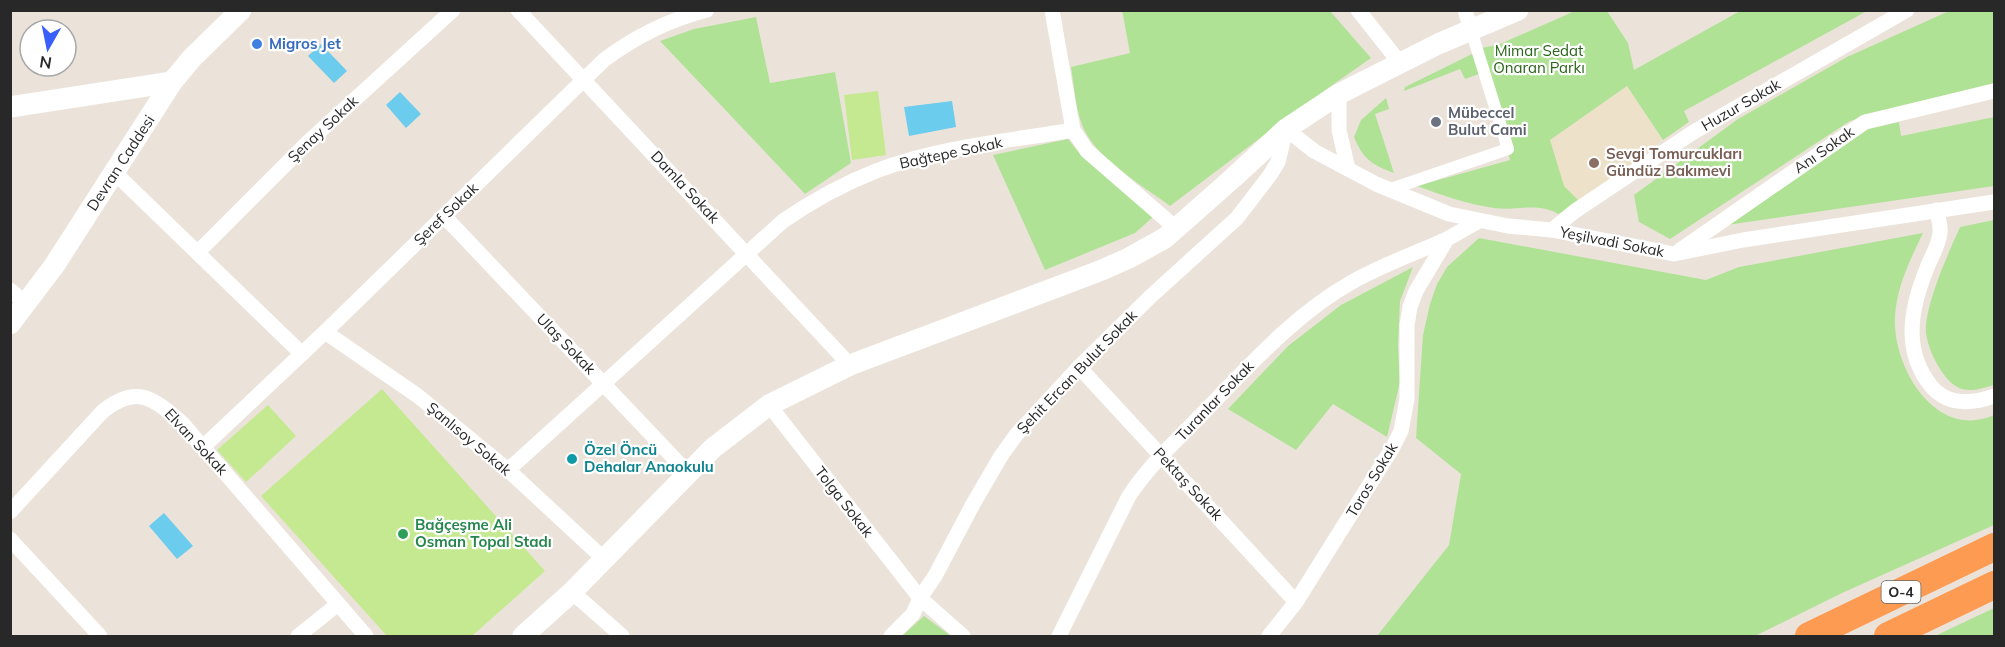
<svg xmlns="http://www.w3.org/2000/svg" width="2005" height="647" font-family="Mulish,sans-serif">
	<rect width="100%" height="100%" fill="#ebe3da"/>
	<path fill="#ede1c9" d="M 1628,86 L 1662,140 L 1581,203 L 1564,186 L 1549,140 Z"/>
	<g fill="#b0e296">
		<path d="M 1122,10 L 1330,11 L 1371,58 L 1304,105 L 1170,206 C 1141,184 1093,158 1081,122 C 1075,105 1074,85 1071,67 L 1130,53 Z"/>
		<path d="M 1575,11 L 1607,11 L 1628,43 L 1634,70 L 1740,11 L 1867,11 L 1684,111 L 1689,122 L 1663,140 L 1627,86 L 1550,140 L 1564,186 L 1581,203 L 1558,214 C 1539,202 1515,211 1494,208 C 1467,204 1441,195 1417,186 L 1510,160 L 1482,48 L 1500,44 Z"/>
		<path d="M 1949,11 L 1994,11 L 1994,83 L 1898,107 L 1850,121 L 1670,239 L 1639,222 L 1634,195 L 1738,119 L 1847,57 Z"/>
		<path d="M 756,17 L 770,83 L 835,72 L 851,163 L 805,194 L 660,41 L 694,29 Z"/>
		<path d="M 1474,53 L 1479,74 L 1465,79 L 1460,69 L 1404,91 L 1405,87 Z"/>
		<path d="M 1386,98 L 1389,109 L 1375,114 L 1394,173 C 1372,165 1363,159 1354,137 L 1361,120 Z"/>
		<path d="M 1994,117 L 1994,186 L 1727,225 L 1860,131 L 1899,122 L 1901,136 Z"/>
		<path d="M 1068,139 L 1077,150 L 1153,217 L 1135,233 L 1045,270 L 993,155 Z"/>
		<path d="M 1994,220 L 1994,385 C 1971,392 1958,395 1942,372 C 1934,360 1928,347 1926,333 C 1924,306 1949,252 1960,227 Z"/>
		<path d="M 1923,233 C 1910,260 1897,286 1895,316 C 1892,367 1936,441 1994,415 L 1994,525 L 1842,593 L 1755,636 L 1377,636 L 1449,545 L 1461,474 L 1416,438 L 1423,335 L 1430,304 L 1437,284 L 1447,267 L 1479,238 L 1706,280 L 1739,267 Z"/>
		<path d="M 1413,267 L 1400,301 L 1398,346 L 1400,382 L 1387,437 L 1333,404 L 1296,450 L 1228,409 L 1288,346 L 1341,305 Z"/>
		<path d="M 1994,608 L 1994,636 L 1935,636 Z"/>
		<path d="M 924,616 L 951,636 L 952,636 L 902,636 Z"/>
	</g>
	<g fill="#c5e991">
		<path d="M 878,91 L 886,155 L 852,160 L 844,95 Z"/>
		<path d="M 382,389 L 545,571 L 472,636 L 387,636 L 261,496 Z"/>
		<path d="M 268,405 L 296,436 L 246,482 L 217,450 Z"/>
	</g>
	<g fill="#6ccced">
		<path d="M 321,44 L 347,71 L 334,83 L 308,56 Z"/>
		<path d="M 400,92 L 421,114 L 406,128 L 386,105 Z"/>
		<path d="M 952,101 L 956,127 L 909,136 L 904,107 Z"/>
		<path d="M 164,513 L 193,546 L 177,559 L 149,526 Z"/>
	</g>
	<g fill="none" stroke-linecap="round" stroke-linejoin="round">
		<path stroke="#fff" stroke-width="12" d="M 1388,190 L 1508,149 L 1471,30"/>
		<g stroke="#fff" stroke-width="15">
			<path d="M 518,10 L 850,365"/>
			<path d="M 1052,10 L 1073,130 L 1087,151 L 1177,229"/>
			<path d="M 1358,10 L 1400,63"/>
			<path d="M 1465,10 L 1471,30"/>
			<path d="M 1339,94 L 1339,130 L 1348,169"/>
			<path d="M 1286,129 L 1314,151 L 1376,184 L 1449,214 L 1508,226 L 1552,230 L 1674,254 L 1743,240 L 1994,202"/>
			<path d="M 115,173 L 302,354"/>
			<path d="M 1937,210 C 1938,218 1941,226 1940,233 C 1939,245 1931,257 1927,268 C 1911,307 1902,350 1931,386 C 1948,406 1972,404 1994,396"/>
			<path d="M 444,216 L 688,473"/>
			<path d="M 1552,230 L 1575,211 L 1692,133 L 1907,10"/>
			<path d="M 1679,251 L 1865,122 L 1994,91"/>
			<path d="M 198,252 L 307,143 L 453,10"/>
			<path d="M 10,290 L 27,304"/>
			<path d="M 325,332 L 418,396 L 508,470 L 604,559"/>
			<path d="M 1079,367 L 1296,602"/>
			<path d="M 769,405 L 920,598 L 963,636"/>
			<path d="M 203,447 L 325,332 L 604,60 C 636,36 668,20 707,10"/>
			<path d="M 508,470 L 783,221 C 812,201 843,184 876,171 C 939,147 1008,141 1073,130"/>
			<path d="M 10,512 L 103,411 C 137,384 153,398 182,423 L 366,636"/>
			<path d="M 10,539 L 100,636"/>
			<path d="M 572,592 L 622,636"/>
			<path d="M 298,636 L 338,604"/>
			<path d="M 891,636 L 913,614 L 920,598 L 935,576 L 973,504 L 1001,456 L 1016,435 L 1079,367 L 1150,297 L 1237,218 L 1270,175 L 1278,162 L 1286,129"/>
			<path d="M 1059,636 L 1129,496 C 1150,464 1179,438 1205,411 C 1250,365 1295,314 1352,282 C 1382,265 1416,253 1447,239"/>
			<path d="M 1269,636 L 1296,602 L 1393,447 L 1401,431 L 1407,399 L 1407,325 L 1410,307 L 1416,291 L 1447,239 L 1479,221"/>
		</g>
		<g stroke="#fff" stroke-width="21">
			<path d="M 10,107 L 172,82"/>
			<path d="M 10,324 L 54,266 L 172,82 L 192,58 L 241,10"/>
			<path d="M 523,636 L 572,592 L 713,448 L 769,405 L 850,365 L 1102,270 L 1129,258 L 1165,238 L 1233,178 L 1286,129 L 1339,94 L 1438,44 L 1518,10"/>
		</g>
		<g stroke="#fd9b52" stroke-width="28">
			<path d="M 1809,636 L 1994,547"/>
			<path d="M 1888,636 L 1994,585"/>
		</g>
	</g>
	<circle fill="#3f7fe0" stroke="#fff" stroke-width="2" cx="257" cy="44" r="6"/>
	<circle fill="#6b7280" stroke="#fff" stroke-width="2" cx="1436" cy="122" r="6"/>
	<circle fill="#8d6e63" stroke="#fff" stroke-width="2" cx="1594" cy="163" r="6"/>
	<circle fill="#0f9aa8" stroke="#fff" stroke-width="2" cx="572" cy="459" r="6"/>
	<circle fill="#2e9e5b" stroke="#fff" stroke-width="2" cx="403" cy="534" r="6"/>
	<g text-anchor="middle" stroke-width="4.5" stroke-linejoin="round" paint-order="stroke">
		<rect fill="#fff" stroke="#686868" stroke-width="1.5" x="1881.5" y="581" width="39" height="22" rx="4.5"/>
		<g font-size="14" font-weight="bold" fill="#282828">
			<text x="1901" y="597">O-4</text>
		</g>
		<g font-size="15" font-weight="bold" fill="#366cbe" stroke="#fff" text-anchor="start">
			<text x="269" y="49">Migros Jet</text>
		</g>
		<g font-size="15" fill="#2a641a" stroke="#fff">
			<text x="1539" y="56">Mimar Sedat<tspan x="1539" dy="17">Onaran Parkı</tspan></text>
		</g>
		<g font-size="15" fill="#282828" stroke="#fff">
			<text transform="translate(1741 105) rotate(-30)" y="5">Huzur Sokak</text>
			<text transform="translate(323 129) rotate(-43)" y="5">Şenay Sokak</text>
			<text transform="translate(1824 150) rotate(-35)" y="5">Anı Sokak</text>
			<text transform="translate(951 153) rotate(-12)" y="5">Bağtepe Sokak</text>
			<text transform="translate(121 163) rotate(-57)" y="5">Devran Caddesi</text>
			<text transform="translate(685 187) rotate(47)" y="5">Damla Sokak</text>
			<text transform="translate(446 214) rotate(-44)" y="5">Şeref Sokak</text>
			<text transform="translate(1612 242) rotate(11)" y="5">Yeşilvadi Sokak</text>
			<text transform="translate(566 344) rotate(46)" y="5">Ulaş Sokak</text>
			<text transform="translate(1077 372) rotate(-46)" y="5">Şehit Ercan Bulut Sokak</text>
			<text transform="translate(1215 401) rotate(-46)" y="5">Turanlar Sokak</text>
			<text transform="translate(469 439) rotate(40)" y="5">Şanlısoy Sokak</text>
			<text transform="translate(196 442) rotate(47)" y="5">Elvan Sokak</text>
			<text transform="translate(1372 480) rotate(-59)" y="5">Toros Sokak</text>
			<text transform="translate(1188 484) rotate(47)" y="5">Pektaş Sokak</text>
			<text transform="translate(844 502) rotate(52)" y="5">Tolga Sokak</text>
		</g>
		<g font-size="15" font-weight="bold" fill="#5b616d" stroke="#fff" text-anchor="start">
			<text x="1448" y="118">Mübeccel<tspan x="1448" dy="17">Bulut Cami</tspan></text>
		</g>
		<g font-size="15" font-weight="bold" fill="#785e54" stroke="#fff" text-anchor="start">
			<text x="1606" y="159">Sevgi Tomurcukları<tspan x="1606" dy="17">Gündüz Bakımevi</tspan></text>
		</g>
		<g font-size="15" font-weight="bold" fill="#0d838f" stroke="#fff" text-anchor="start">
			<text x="584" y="455">Özel Öncü<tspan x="584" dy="17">Dehalar Anaokulu</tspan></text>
		</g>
		<g font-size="15" font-weight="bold" fill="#27864d" stroke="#fff" text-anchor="start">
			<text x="415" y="530">Bağçeşme Ali<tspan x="415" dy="17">Osman Topal Stadı</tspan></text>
		</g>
	</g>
	<rect width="2005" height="647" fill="none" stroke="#282828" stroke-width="24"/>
	<g transform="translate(48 48) rotate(189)"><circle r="28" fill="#ffffff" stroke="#a9a9a9" stroke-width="1.5"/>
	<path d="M0-4.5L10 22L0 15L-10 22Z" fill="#395ef9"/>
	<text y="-9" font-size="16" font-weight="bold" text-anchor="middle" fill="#282828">N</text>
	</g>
</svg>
